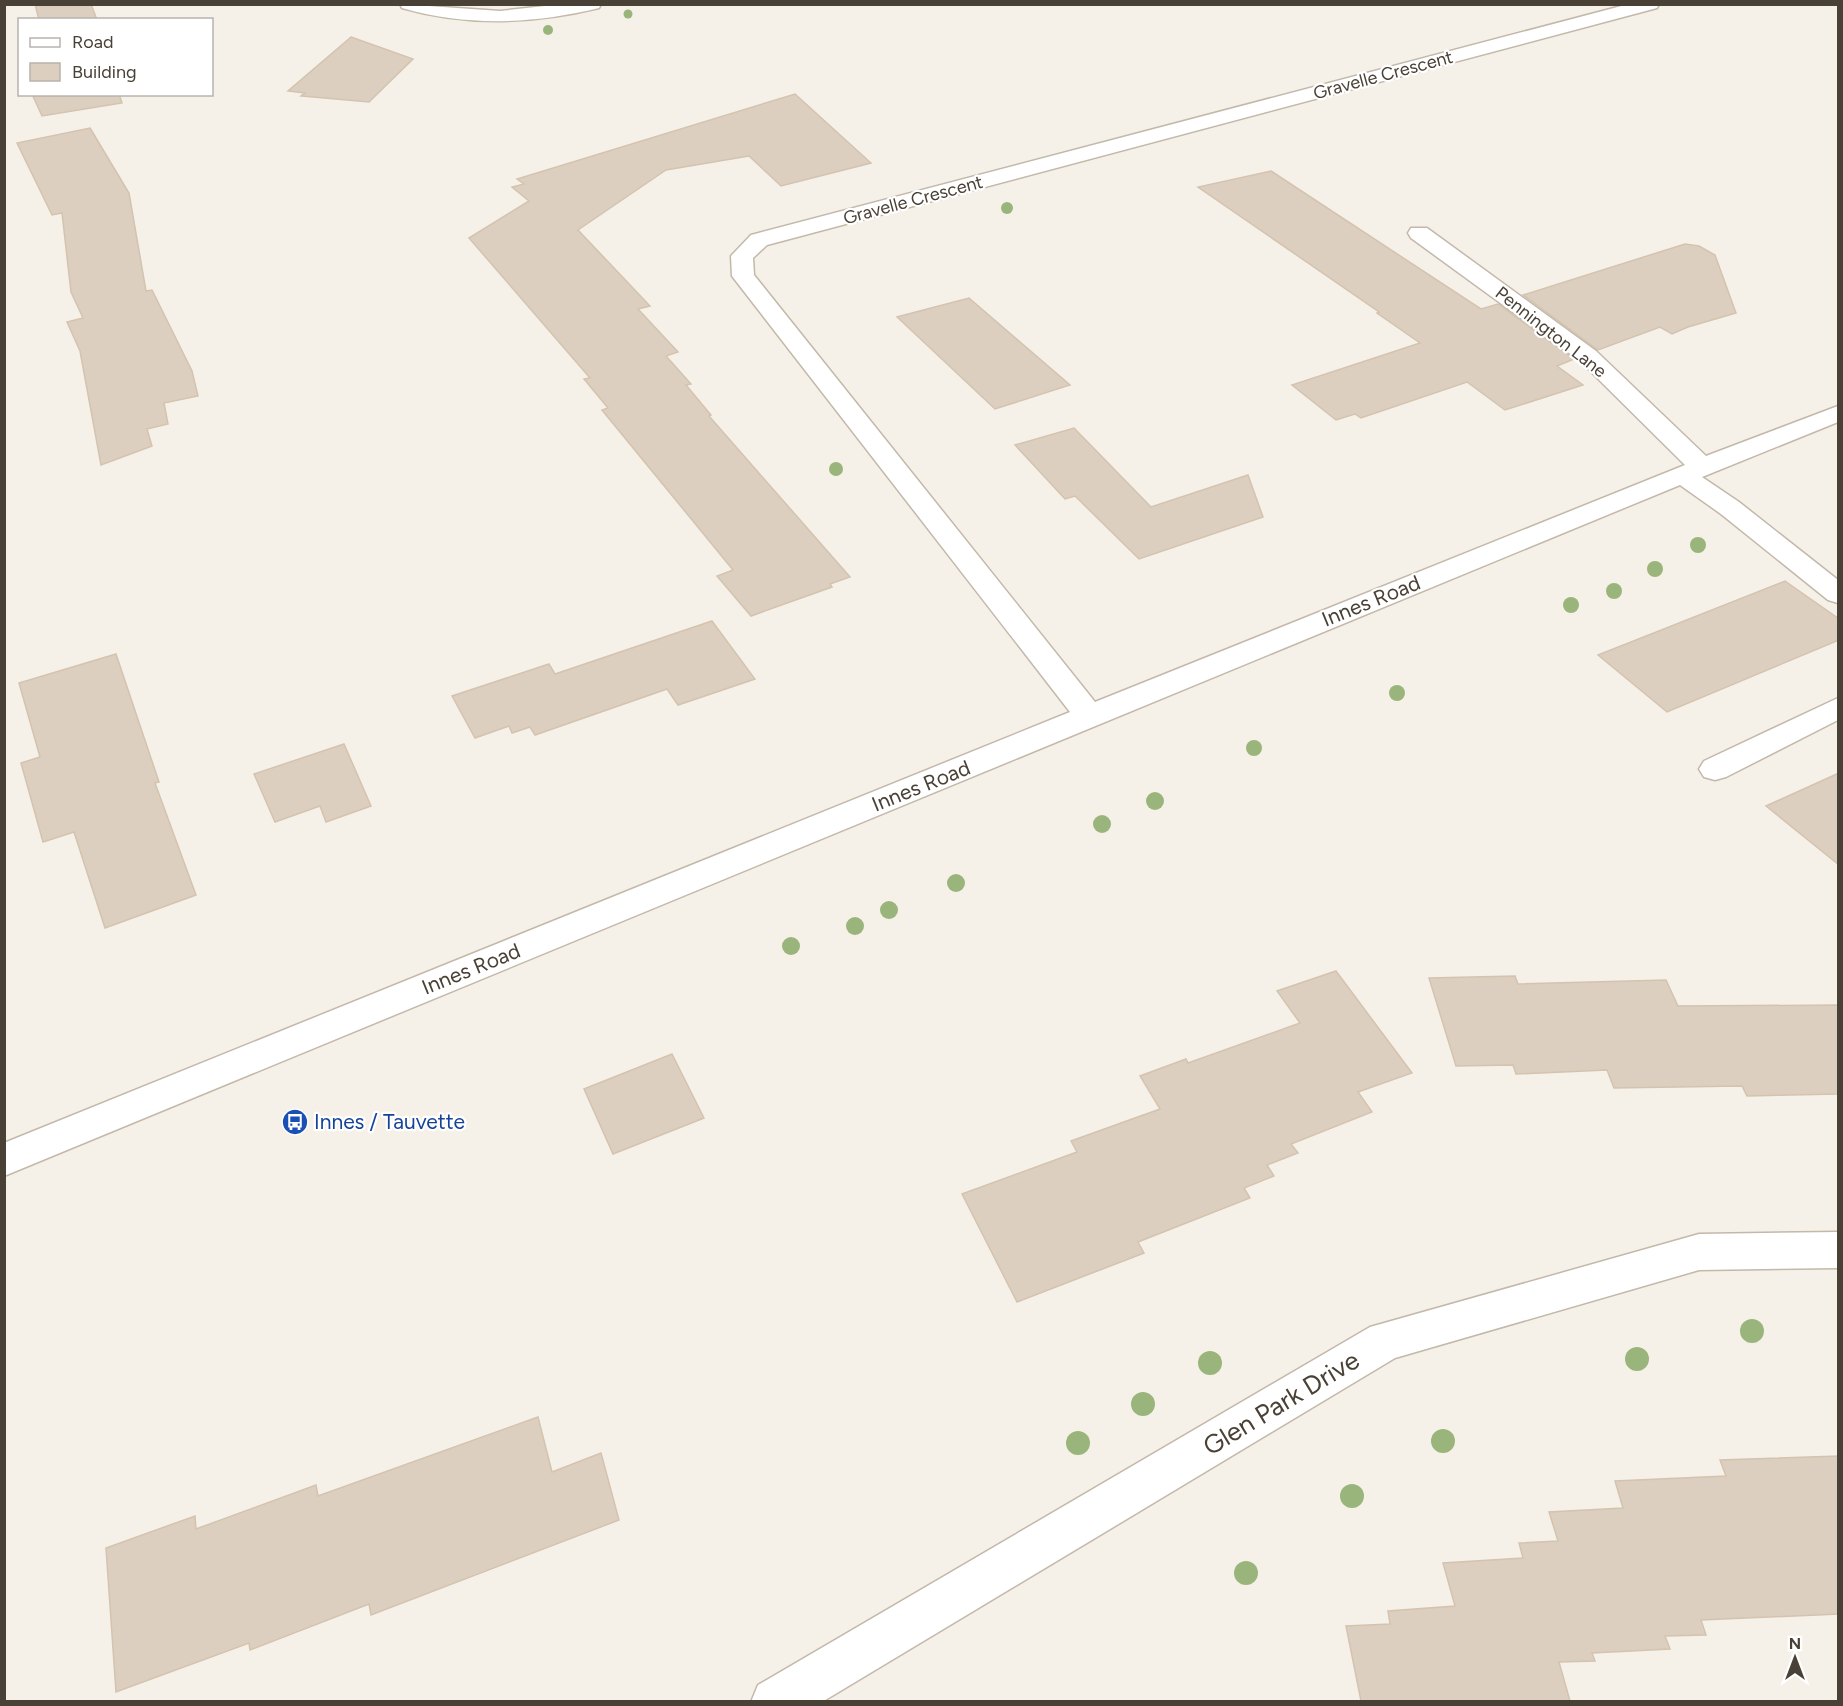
<svg xmlns="http://www.w3.org/2000/svg" width="1843" height="1706" font-family="Figtree,sans-serif">
	<rect width="100%" height="100%" fill="#f6f1e8"/>
	<g fill="#dccfbf" stroke="#d4c3af" stroke-width="1.5">
		<path d="M 35,4 L 91,4 L 97,20 L 39,20 Z"/>
		<path d="M 351,37 L 413,59 L 369,102 L 301,96 L 305,93 L 288,91 Z"/>
		<path d="M 32,94 L 119,94 L 122,103 L 42,116 Z"/>
		<path d="M 795,94 L 871,163 L 781,186 L 749,156 L 666,170 L 578,230 L 650,306 L 638,309 L 678,352 L 666,356 L 691,384 L 686,385 L 711,415 L 709,416 L 850,577 L 830,584 L 832,587 L 751,616 L 717,576 L 733,570 L 602,410 L 608,408 L 584,379 L 590,378 L 469,238 L 529,201 L 512,187 L 524,184 L 517,179 Z"/>
		<path d="M 90,128 L 129,193 L 146,291 L 152,290 L 192,371 L 198,396 L 164,403 L 168,424 L 147,429 L 152,446 L 101,465 L 80,351 L 67,322 L 83,318 L 71,292 L 62,213 L 52,215 L 17,143 Z"/>
		<path d="M 1271,171 L 1481,309 L 1498,304 L 1574,359 L 1557,366 L 1583,385 L 1505,410 L 1467,382 L 1361,418 L 1355,414 L 1336,420 L 1292,385 L 1420,343 L 1377,313 L 1379,312 L 1198,187 Z"/>
		<path d="M 1685,244 L 1699,246 L 1715,255 L 1736,313 L 1688,327 L 1672,334 L 1660,327 L 1598,350 L 1523,295 Z"/>
		<path d="M 969,298 L 1070,385 L 995,409 L 897,317 Z"/>
		<path d="M 1074,428 L 1151,507 L 1248,475 L 1263,517 L 1139,559 L 1075,496 L 1065,499 L 1015,445 Z"/>
		<path d="M 1785,581 L 1839,619 L 1839,640 L 1667,712 L 1598,655 Z"/>
		<path d="M 712,621 L 755,679 L 678,705 L 667,689 L 535,735 L 530,727 L 512,733 L 509,726 L 475,738 L 452,696 L 549,664 L 555,674 Z"/>
		<path d="M 116,654 L 159,782 L 155,783 L 196,895 L 105,928 L 74,832 L 43,842 L 21,763 L 40,757 L 19,683 Z"/>
		<path d="M 344,744 L 371,806 L 326,822 L 320,806 L 275,822 L 254,774 Z"/>
		<path d="M 1839,773 L 1839,865 L 1766,806 Z"/>
		<path d="M 1336,971 L 1412,1073 L 1358,1092 L 1372,1112 L 1291,1144 L 1298,1153 L 1267,1165 L 1274,1176 L 1244,1188 L 1250,1198 L 1138,1242 L 1144,1253 L 1017,1302 L 962,1194 L 1077,1152 L 1071,1141 L 1160,1109 L 1140,1076 L 1186,1059 L 1188,1063 L 1300,1023 L 1277,991 Z"/>
		<path d="M 1515,976 L 1518,984 L 1666,980 L 1678,1006 L 1839,1005 L 1839,1094 L 1747,1096 L 1742,1086 L 1614,1088 L 1607,1070 L 1516,1074 L 1513,1065 L 1456,1066 L 1429,978 Z"/>
		<path d="M 672,1054 L 704,1118 L 613,1154 L 584,1089 Z"/>
		<path d="M 538,1417 L 552,1472 L 601,1453 L 619,1520 L 371,1615 L 369,1604 L 250,1650 L 249,1643 L 116,1692 L 106,1548 L 195,1516 L 196,1529 L 316,1485 L 318,1496 Z"/>
		<path d="M 1839,1456 L 1839,1614 L 1701,1620 L 1706,1635 L 1665,1636 L 1670,1649 L 1592,1653 L 1595,1661 L 1559,1662 L 1570,1701 L 1361,1701 L 1346,1626 L 1390,1624 L 1388,1611 L 1455,1606 L 1443,1563 L 1523,1558 L 1519,1543 L 1558,1541 L 1549,1512 L 1623,1508 L 1615,1481 L 1726,1476 L 1720,1460 Z"/>
	</g>
	<g fill="none" stroke-linecap="round" stroke-linejoin="round">
		<g stroke="#c3b8aa" stroke-width="3">
			<g id="minor">
				<path d="M 400,4 L 500,11 L 563,4 L 601,4 L 599,8 C 533,24 468,27 402,8 Z"/>
				<path d="M 1629,4 L 1659,4 L 1657,8 L 767,245 L 753,258 L 754,275 L 1095,702 L 1685,465 L 1580,361 L 1411,238 L 1408,233 L 1411,228 L 1427,228 L 1596,351 L 1706,456 L 1838,406 L 1838,422 L 1702,477 L 1739,502 L 1838,580 L 1838,603 L 1828,600 L 1721,514 L 1680,485 L 4,1176 L 4,1143 L 1070,712 L 732,276 L 731,256 L 751,235 Z"/>
				<path d="M 1838,698 L 1838,720 L 1726,777 L 1715,780 L 1704,777 L 1699,769 L 1704,761 Z"/>
				<path d="M 1838,1232 L 1838,1268 L 1699,1270 L 1395,1358 L 822,1702 L 751,1702 L 758,1685 L 1370,1327 L 1699,1234 Z"/>
			</g>
		</g>
		<use href="#minor" fill="#fff" fill-rule="evenodd"/>
	</g>
	<g fill="#9ab57b">
		<circle cx="628" cy="14" r="4.5"/>
		<circle cx="548" cy="30" r="5"/>
		<circle cx="1007" cy="208" r="6"/>
		<circle cx="836" cy="469" r="7"/>
		<circle cx="1698" cy="545" r="8"/>
		<circle cx="1655" cy="569" r="8"/>
		<circle cx="1614" cy="591" r="8"/>
		<circle cx="1571" cy="605" r="8"/>
		<circle cx="1397" cy="693" r="8"/>
		<circle cx="1254" cy="748" r="8"/>
		<circle cx="1155" cy="801" r="9"/>
		<circle cx="1102" cy="824" r="9"/>
		<circle cx="956" cy="883" r="9"/>
		<circle cx="889" cy="910" r="9"/>
		<circle cx="855" cy="926" r="9"/>
		<circle cx="791" cy="946" r="9"/>
		<circle cx="1752" cy="1331" r="12"/>
		<circle cx="1637" cy="1359" r="12"/>
		<circle cx="1210" cy="1363" r="12"/>
		<circle cx="1143" cy="1404" r="12"/>
		<circle cx="1443" cy="1441" r="12"/>
		<circle cx="1078" cy="1443" r="12"/>
		<circle cx="1352" cy="1496" r="12"/>
		<circle cx="1246" cy="1573" r="12"/>
	</g>
	<defs>
		<g id="bus-disc" transform="scale(1.35)"><circle r="9.5" fill="#1a4fb4" stroke="#fff"/><path d="M-5-6H5V4H4V6H2V4H-2V6H-4V4H-5ZM-3.5-4V0h7V-4ZM-3.5 1.2v1.5H-2V1.2ZM2 1.2v1.5H3.5V1.2Z" fill="#fff"/></g>
	</defs>
	<g fill-rule="evenodd">
		<use href="#bus-disc" x="295" y="1122"/>
	</g>
	<g text-anchor="middle" stroke-width="4.5" stroke-linejoin="round" paint-order="stroke">
		<g font-size="18" fill="#4a4136" stroke="#fff">
			<text transform="translate(1383 75) rotate(-15)" y="6">Gravelle Crescent</text>
			<text transform="translate(913 200) rotate(-15)" y="6">Gravelle Crescent</text>
			<text transform="translate(1551 332) rotate(38)" y="6">Pennington Lane</text>
		</g>
		<g font-size="21" fill="#4a4136" stroke="#fff">
			<text transform="translate(1371 601) rotate(-22)" y="7">Innes Road</text>
			<text transform="translate(921 786) rotate(-22)" y="7">Innes Road</text>
			<text transform="translate(471 969) rotate(-22)" y="7">Innes Road</text>
		</g>
		<g font-size="21" fill="#164399" stroke="#fff" text-anchor="start">
			<text x="314" y="1129">Innes / Tauvette</text>
		</g>
		<g font-size="26" fill="#4a4136" stroke="#fff">
			<text transform="translate(1281 1403) rotate(-31)" y="9">Glen Park Drive</text>
		</g>
	</g>
	<rect width="1843" height="1706" fill="none" stroke="#4a4136" stroke-width="12"/>
	<rect x="18" y="18" width="195" height="78" fill="#ffffff" stroke="#b7b3af" stroke-width="1.5"/>
	<rect x="30" y="38" width="30" height="9" fill="#ffffff" stroke="#b7b3af" stroke-width="1.5"/>
	<text x="72" y="48" font-size="18" fill="#4a4136">Road</text>
	<rect x="30" y="63" width="30" height="18" fill="#dccfbf" stroke="#b7b3af" stroke-width="1.5"/>
	<text x="72" y="78" font-size="18" fill="#4a4136">Building</text>
	<g transform="translate(1795 1658)" stroke="#ffffff" stroke-width="4.5" paint-order="stroke">
	<path d="M0-4.5L10 22L0 15L-10 22Z" fill="#4a4136"/>
	<text y="-9" font-size="16" font-weight="bold" text-anchor="middle" fill="#4a4136">N</text>
	</g>
</svg>
